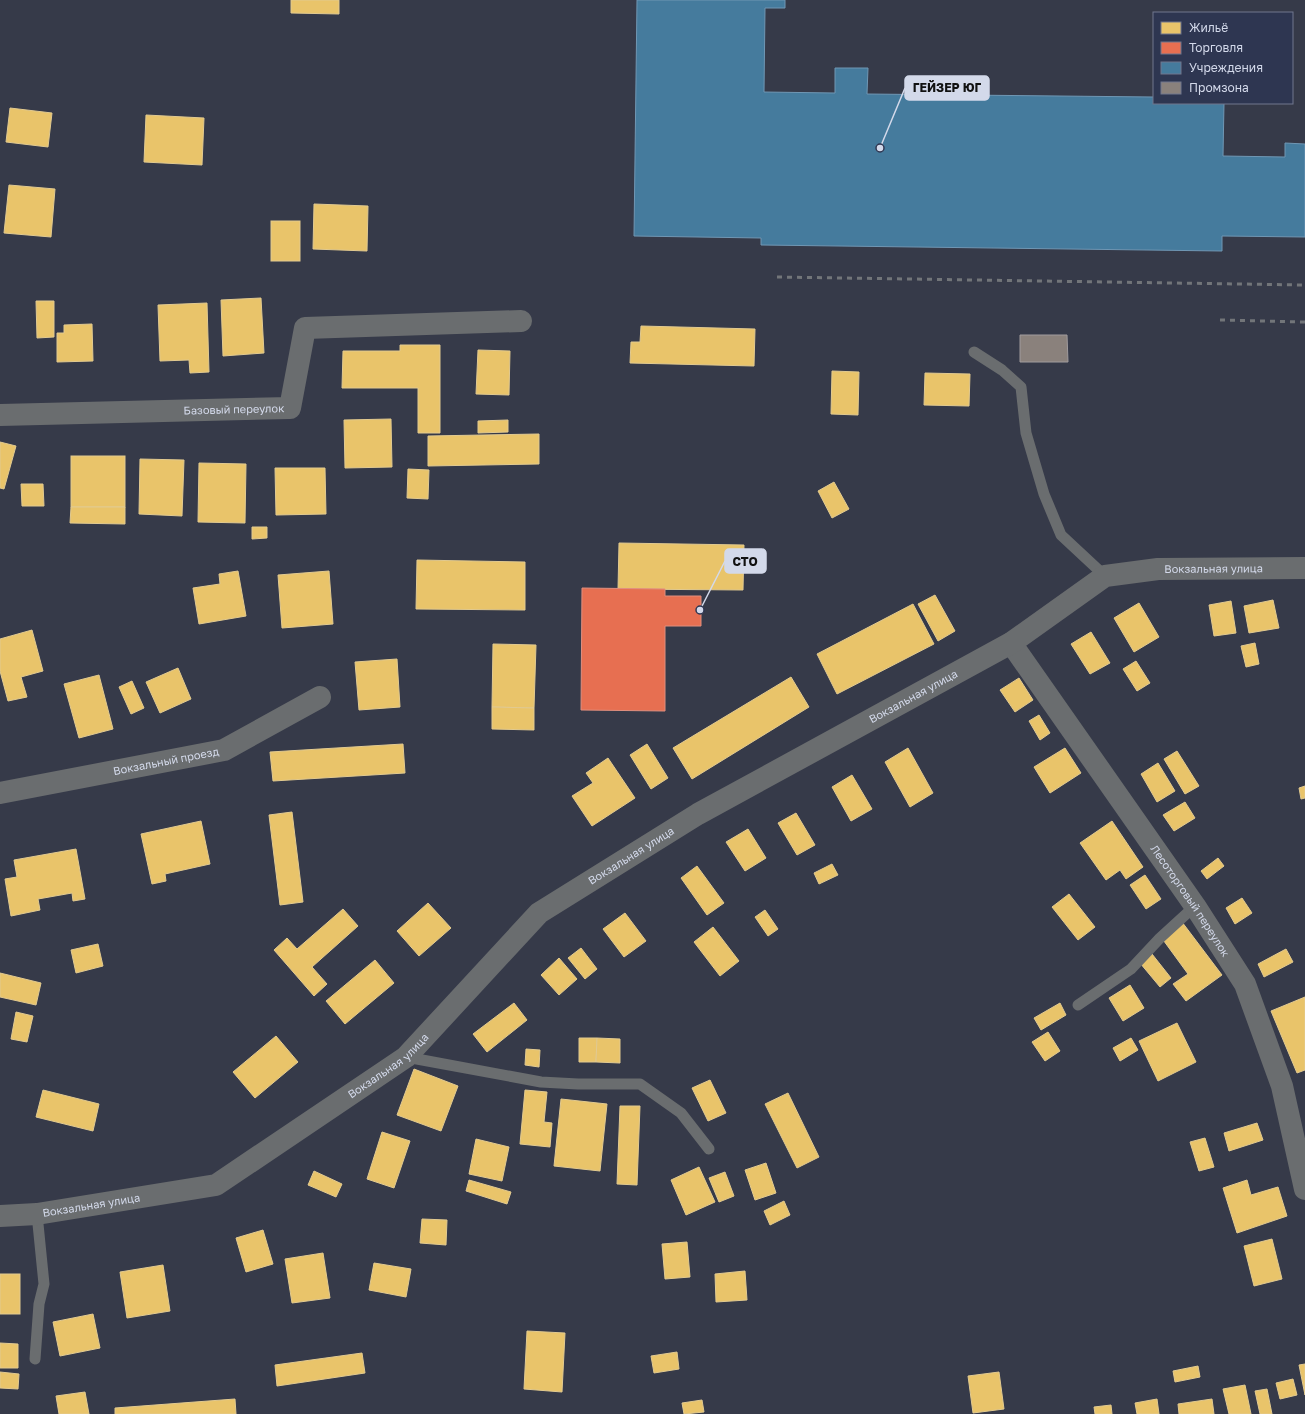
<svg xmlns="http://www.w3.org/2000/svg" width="1305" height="1414" font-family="'Golos Text',sans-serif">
	<rect width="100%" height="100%" fill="#363a49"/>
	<g fill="#e9c46a" stroke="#e2ca90">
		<path d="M 291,0 L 339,0 L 339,14 L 291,13 Z"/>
		<path d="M 10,108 L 52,113 L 48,147 L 6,142 Z"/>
		<path d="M 146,115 L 204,118 L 202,165 L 144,162 Z"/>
		<path d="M 9,185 L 55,189 L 51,237 L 4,233 Z"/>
		<path d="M 314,204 L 368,206 L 367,251 L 313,249 Z"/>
		<rect x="271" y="221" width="29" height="40"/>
		<path d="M 261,298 L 264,353 L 223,356 L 221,300 Z"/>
		<path d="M 36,301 L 54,301 L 54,337 L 37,338 Z"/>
		<path d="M 207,303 L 209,372 L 190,373 L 189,360 L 160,361 L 158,305 Z"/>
		<path d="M 92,324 L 93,361 L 57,362 L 57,333 L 64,333 L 64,325 Z"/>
		<path d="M 641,326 L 755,329 L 754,366 L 630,363 L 631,342 L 640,342 Z"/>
		<path d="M 400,345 L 440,345 L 440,433 L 418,433 L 418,388 L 342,388 L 343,351 L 400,351 Z"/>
		<path d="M 478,350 L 510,351 L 509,395 L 476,394 Z"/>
		<path d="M 832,371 L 859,372 L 858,415 L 831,414 Z"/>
		<path d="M 925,373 L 970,374 L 969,406 L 924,405 Z"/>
		<path d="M 391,419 L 392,467 L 345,468 L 344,420 Z"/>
		<path d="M 508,420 L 508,432 L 478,433 L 478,421 Z"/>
		<path d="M 539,434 L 539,464 L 428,466 L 428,436 Z"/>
		<path d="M 0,442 L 16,446 L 4,489 L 0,488 Z"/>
		<rect x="71" y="456" width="54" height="51"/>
		<path d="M 140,459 L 184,460 L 182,516 L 139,514 Z"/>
		<path d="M 199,463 L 246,464 L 245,523 L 198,522 Z"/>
		<path d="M 275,468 L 325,468 L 326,514 L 276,515 Z"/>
		<path d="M 408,469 L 429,470 L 428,499 L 407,498 Z"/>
		<path d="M 834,482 L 849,509 L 832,518 L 818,491 Z"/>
		<path d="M 21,484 L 43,484 L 44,506 L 22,506 Z"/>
		<path d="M 71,507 L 125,507 L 125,524 L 70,523 Z"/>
		<path d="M 252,527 L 267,527 L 267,538 L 252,539 Z"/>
		<path d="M 619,543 L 744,545 L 743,590 L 618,589 Z"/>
		<path d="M 417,560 L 525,562 L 525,610 L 416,609 Z"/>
		<path d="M 238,571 L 246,616 L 199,624 L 193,588 L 220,584 L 219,574 Z"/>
		<path d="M 329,571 L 333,624 L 282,628 L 278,575 Z"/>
		<path d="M 935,595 L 955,631 L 938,641 L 918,604 Z"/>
		<path d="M 1273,600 L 1279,628 L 1249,633 L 1244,606 Z"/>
		<path d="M 1231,601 L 1236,633 L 1214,636 L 1209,605 Z"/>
		<path d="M 1139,603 L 1159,637 L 1134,652 L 1114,618 Z"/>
		<path d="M 913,604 L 934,644 L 837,694 L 817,654 Z"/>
		<path d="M 32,630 L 43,671 L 21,677 L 27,697 L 8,701 L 0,671 L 0,639 Z"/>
		<path d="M 1091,632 L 1110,663 L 1090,674 L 1071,644 Z"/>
		<path d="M 1255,643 L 1259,664 L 1246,667 L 1241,646 Z"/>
		<path d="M 493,644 L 536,645 L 534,708 L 492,707 Z"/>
		<path d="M 397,659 L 400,707 L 359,710 L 355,662 Z"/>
		<path d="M 1136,661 L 1150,683 L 1137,691 L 1123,669 Z"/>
		<path d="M 178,668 L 191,699 L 160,713 L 146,682 Z"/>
		<path d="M 99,675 L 113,729 L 79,738 L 64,684 Z"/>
		<path d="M 791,677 L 809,707 L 692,779 L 673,748 Z"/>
		<path d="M 1019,678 L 1033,700 L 1015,712 L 1000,690 Z"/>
		<path d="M 132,681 L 144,708 L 131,714 L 119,687 Z"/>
		<path d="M 492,707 L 534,708 L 534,730 L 492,729 Z"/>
		<path d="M 1039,715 L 1050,733 L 1040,740 L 1029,721 Z"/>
		<path d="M 403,744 L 405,773 L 273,781 L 270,752 Z"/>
		<path d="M 647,744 L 668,778 L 651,789 L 630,755 Z"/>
		<path d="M 908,748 L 933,793 L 910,807 L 885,762 Z"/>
		<path d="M 1065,748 L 1081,773 L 1050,793 L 1034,767 Z"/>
		<path d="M 1177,751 L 1199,786 L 1185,794 L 1164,759 Z"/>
		<path d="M 608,758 L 635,798 L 592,826 L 572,796 L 593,783 L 586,773 Z"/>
		<path d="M 1158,763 L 1175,791 L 1157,802 L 1141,774 Z"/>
		<path d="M 852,775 L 872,809 L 851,821 L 832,787 Z"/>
		<path d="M 1305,786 L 1305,798 L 1301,799 L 1299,788 Z"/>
		<path d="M 1185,802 L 1195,818 L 1174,831 L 1163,815 Z"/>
		<path d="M 292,812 L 303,902 L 280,905 L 269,815 Z"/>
		<path d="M 796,813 L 815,845 L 797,855 L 778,823 Z"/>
		<path d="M 201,821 L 210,864 L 165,874 L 166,881 L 152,884 L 141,834 Z"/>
		<path d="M 1112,821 L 1143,867 L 1126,879 L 1120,870 L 1106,880 L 1080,843 Z"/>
		<path d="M 748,829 L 766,858 L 745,871 L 726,842 Z"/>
		<path d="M 76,849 L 85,899 L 73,901 L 72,893 L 38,899 L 40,910 L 11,916 L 5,879 L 17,877 L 14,860 Z"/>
		<path d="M 1218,858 L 1224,866 L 1207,879 L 1201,871 Z"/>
		<path d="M 832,864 L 838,875 L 819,884 L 814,873 Z"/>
		<path d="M 697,866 L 724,903 L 707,915 L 681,878 Z"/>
		<path d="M 1145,875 L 1161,899 L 1146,909 L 1130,885 Z"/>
		<path d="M 1069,894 L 1095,927 L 1078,940 L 1052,907 Z"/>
		<path d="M 1242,898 L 1252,913 L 1235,924 L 1226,908 Z"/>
		<path d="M 428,903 L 451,928 L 419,956 L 397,931 Z"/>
		<path d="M 343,909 L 358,926 L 312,967 L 327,984 L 314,996 L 274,950 L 287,938 L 297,949 Z"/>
		<path d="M 765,910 L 778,929 L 768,936 L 755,917 Z"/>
		<path d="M 625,913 L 646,941 L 624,957 L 603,929 Z"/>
		<path d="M 1182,922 L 1222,975 L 1186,1001 L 1173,984 L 1188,974 L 1161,937 Z"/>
		<path d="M 713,927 L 739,961 L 720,976 L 694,942 Z"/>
		<path d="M 98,944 L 103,966 L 76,973 L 71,950 Z"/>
		<path d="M 581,948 L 597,969 L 585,979 L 568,958 Z"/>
		<path d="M 1286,949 L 1293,962 L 1264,977 L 1258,964 Z"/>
		<path d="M 1152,954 L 1171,978 L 1160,987 L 1140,963 Z"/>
		<path d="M 559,958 L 577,979 L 559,995 L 541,975 Z"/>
		<path d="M 375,960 L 394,983 L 345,1024 L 326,1001 Z"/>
		<path d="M 0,973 L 41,983 L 36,1005 L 0,997 Z"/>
		<path d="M 1130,985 L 1144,1008 L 1123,1021 L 1109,998 Z"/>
		<path d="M 1305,997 L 1305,1070 L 1297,1073 L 1271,1011 Z"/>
		<path d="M 514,1003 L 527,1020 L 487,1052 L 473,1034 Z"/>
		<path d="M 1060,1003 L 1066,1015 L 1041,1030 L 1034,1018 Z"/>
		<path d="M 16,1012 L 33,1016 L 27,1042 L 11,1039 Z"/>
		<path d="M 1177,1023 L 1196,1062 L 1158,1081 L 1139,1041 Z"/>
		<path d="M 1048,1032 L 1060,1051 L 1045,1061 L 1032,1042 Z"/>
		<path d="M 276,1036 L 298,1062 L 255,1098 L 233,1072 Z"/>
		<path d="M 579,1038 L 597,1038 L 596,1062 L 579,1062 Z"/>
		<path d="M 597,1038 L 620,1039 L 620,1063 L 596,1062 Z"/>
		<path d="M 1131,1038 L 1138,1050 L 1120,1061 L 1113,1048 Z"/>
		<path d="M 526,1049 L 540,1050 L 539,1067 L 525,1065 Z"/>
		<path d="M 414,1069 L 458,1086 L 441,1131 L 397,1115 Z"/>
		<path d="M 710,1080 L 726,1113 L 708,1121 L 692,1088 Z"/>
		<path d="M 43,1090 L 99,1104 L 93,1131 L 36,1117 Z"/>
		<path d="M 525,1090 L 547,1092 L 544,1122 L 552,1123 L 550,1147 L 520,1144 Z"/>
		<path d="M 788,1093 L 819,1157 L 797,1168 L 765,1104 Z"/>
		<path d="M 561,1099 L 607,1104 L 600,1171 L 554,1166 Z"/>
		<path d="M 620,1106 L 640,1106 L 637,1185 L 617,1184 Z"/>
		<path d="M 1257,1123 L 1263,1140 L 1229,1151 L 1224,1133 Z"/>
		<path d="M 382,1132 L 410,1141 L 394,1188 L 367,1179 Z"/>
		<path d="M 1205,1138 L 1214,1167 L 1199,1171 L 1190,1142 Z"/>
		<path d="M 476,1139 L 509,1147 L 502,1181 L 469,1174 Z"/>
		<path d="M 766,1163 L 776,1193 L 755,1200 L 745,1170 Z"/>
		<path d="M 699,1167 L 715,1202 L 686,1215 L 671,1180 Z"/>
		<path d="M 314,1171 L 342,1184 L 336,1197 L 308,1185 Z"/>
		<path d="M 725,1172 L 734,1196 L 719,1202 L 709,1178 Z"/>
		<path d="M 469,1180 L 511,1192 L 507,1204 L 466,1191 Z"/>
		<path d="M 1247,1180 L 1251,1195 L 1278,1187 L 1287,1216 L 1237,1233 L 1223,1188 Z"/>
		<path d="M 784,1201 L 790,1215 L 770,1225 L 764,1211 Z"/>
		<path d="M 422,1219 L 447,1220 L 446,1245 L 420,1243 Z"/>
		<path d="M 263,1230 L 273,1264 L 246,1272 L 236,1238 Z"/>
		<path d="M 1272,1239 L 1282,1279 L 1254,1286 L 1244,1246 Z"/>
		<path d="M 687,1242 L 690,1277 L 665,1279 L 662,1244 Z"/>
		<path d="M 323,1253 L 330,1298 L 292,1303 L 285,1259 Z"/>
		<path d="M 374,1263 L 411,1269 L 406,1297 L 369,1290 Z"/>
		<path d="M 163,1265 L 170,1311 L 127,1318 L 120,1272 Z"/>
		<path d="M 745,1271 L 747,1300 L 716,1302 L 715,1274 Z"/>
		<rect x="0" y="1274" width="20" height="40"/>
		<path d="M 93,1314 L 100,1348 L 60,1356 L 53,1322 Z"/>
		<path d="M 527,1331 L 565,1333 L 562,1392 L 524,1389 Z"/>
		<path d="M 0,1343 L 18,1344 L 18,1368 L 0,1368 Z"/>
		<path d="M 677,1352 L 679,1369 L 654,1373 L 651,1356 Z"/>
		<path d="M 362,1353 L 365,1373 L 277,1386 L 275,1365 Z"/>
		<path d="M 1305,1364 L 1305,1395 L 1299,1365 Z"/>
		<path d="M 1198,1366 L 1200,1377 L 1175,1382 L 1173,1371 Z"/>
		<path d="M 0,1372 L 19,1374 L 18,1389 L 0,1388 Z"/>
		<path d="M 999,1372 L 1004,1409 L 973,1413 L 968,1376 Z"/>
		<path d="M 1293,1379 L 1297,1395 L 1280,1399 L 1276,1383 Z"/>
		<path d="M 1245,1385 L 1251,1414 L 1229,1414 L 1223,1389 Z"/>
		<path d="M 1267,1389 L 1272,1414 L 1260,1414 L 1255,1391 Z"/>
		<path d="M 85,1392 L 89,1414 L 59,1414 L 56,1396 Z"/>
		<path d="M 235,1399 L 236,1414 L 115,1414 L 115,1408 Z"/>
		<path d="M 1157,1399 L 1159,1414 L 1137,1414 L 1135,1403 Z"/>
		<path d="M 1212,1399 L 1214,1414 L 1179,1414 L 1178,1404 Z"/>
		<path d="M 702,1400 L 704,1412 L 684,1414 L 682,1403 Z"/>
		<path d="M 1111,1405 L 1112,1414 L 1095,1414 L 1094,1407 Z"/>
	</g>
	<path fill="#e76f51" stroke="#e18f7f" d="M 582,588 L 665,589 L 665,596 L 701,596 L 701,626 L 665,626 L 665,711 L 581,710 Z"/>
	<path fill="#457b9d" stroke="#7097b4" d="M 637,0 L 785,0 L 785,8 L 765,8 L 764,92 L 835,93 L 835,68 L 868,68 L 867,94 L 1154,97 L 1154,103 L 1224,103 L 1223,156 L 1285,157 L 1285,143 L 1305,144 L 1305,237 L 1222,236 L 1222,251 L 761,245 L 761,238 L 634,236 Z"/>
	<path fill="#8a817c" stroke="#a09b9d" d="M 1020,335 L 1067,335 L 1068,362 L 1020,362 Z"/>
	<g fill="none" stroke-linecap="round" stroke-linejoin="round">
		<g stroke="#6a6d6f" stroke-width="11">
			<path d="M 974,352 L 1002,370 L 1021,387 L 1026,433 L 1044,494 L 1061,535 L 1105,576"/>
			<path d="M 1078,1005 L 1131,969 L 1160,938 L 1195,906"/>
			<path d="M 406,1057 L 541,1082 L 578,1084 L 640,1084 L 681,1113 L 709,1149"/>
			<path d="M 35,1359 L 39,1304 L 44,1284 L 37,1214"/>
		</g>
		<g stroke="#6a6d6f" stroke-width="22">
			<path id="s1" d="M 0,415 L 290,408 L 305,328 L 521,321"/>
			<path id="s2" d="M 1011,643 L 1195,906 L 1245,984 L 1282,1086 L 1305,1189"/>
			<path id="s3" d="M 0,793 L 224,750 L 320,697"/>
			<path id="s4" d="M 0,1216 L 37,1214 L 216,1185 L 406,1057 L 539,913 L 698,814 L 1011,643 L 1105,576 L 1158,569 L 1305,568"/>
		</g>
		<g stroke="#727579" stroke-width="3" stroke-dasharray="5 5" stroke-linecap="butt">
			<path d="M 777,277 L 1305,285"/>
			<path d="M 1220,320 L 1305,322"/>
		</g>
	</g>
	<g text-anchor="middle" stroke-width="4" stroke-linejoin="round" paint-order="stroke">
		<g font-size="11" fill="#d3d9ea" stroke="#2e3651">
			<text dy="4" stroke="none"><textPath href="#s1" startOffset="234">Базовый переулок</textPath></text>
			<text dy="4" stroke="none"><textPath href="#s4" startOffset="1412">Вокзальная улица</textPath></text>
			<text dy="4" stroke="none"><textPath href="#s4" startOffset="1076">Вокзальная улица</textPath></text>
			<text dy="4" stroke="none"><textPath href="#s3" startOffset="169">Вокзальный проезд</textPath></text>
			<text dy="4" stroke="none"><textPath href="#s4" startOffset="752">Вокзальная улица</textPath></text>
			<text dy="4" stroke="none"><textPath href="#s2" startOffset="314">Лесоторговый переулок</textPath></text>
			<text dy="4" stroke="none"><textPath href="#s4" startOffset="428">Вокзальная улица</textPath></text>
			<text dy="4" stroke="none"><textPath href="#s4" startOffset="92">Вокзальная улица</textPath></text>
		</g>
	</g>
	<path fill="none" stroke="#d3d9ea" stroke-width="1.5" d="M880 148L905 88M700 610L725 561"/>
	<g fill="#d3d9ea" stroke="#2e3651" stroke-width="1.5">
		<circle cx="880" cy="148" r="4"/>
		<circle cx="700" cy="610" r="4"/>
	</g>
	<g fill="#d3d9ea" stroke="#d3d9ea" stroke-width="1.5">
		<rect x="905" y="76" width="84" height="24" rx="4"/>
		<rect x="725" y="549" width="41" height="24" rx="4"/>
	</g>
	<g font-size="12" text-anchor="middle" font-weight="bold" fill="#111">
		<text x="947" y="92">ГЕЙЗЕР ЮГ</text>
		<text x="745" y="566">СТО</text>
	</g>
	<rect x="1153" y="12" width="140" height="92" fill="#2e3651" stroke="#70778e"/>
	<rect x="1161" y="22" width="20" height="12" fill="#e9c46a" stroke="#70778e"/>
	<text x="1189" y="32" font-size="12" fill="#d3d9ea">Жильё</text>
	<rect x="1161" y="42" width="20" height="12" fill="#e76f51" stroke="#70778e"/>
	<text x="1189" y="52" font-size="12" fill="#d3d9ea">Торговля</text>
	<rect x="1161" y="62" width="20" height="12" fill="#457b9d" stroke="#70778e"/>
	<text x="1189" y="72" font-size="12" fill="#d3d9ea">Учреждения</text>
	<rect x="1161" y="82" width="20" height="12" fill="#8a817c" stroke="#70778e"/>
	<text x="1189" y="92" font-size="12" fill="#d3d9ea">Промзона</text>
</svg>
